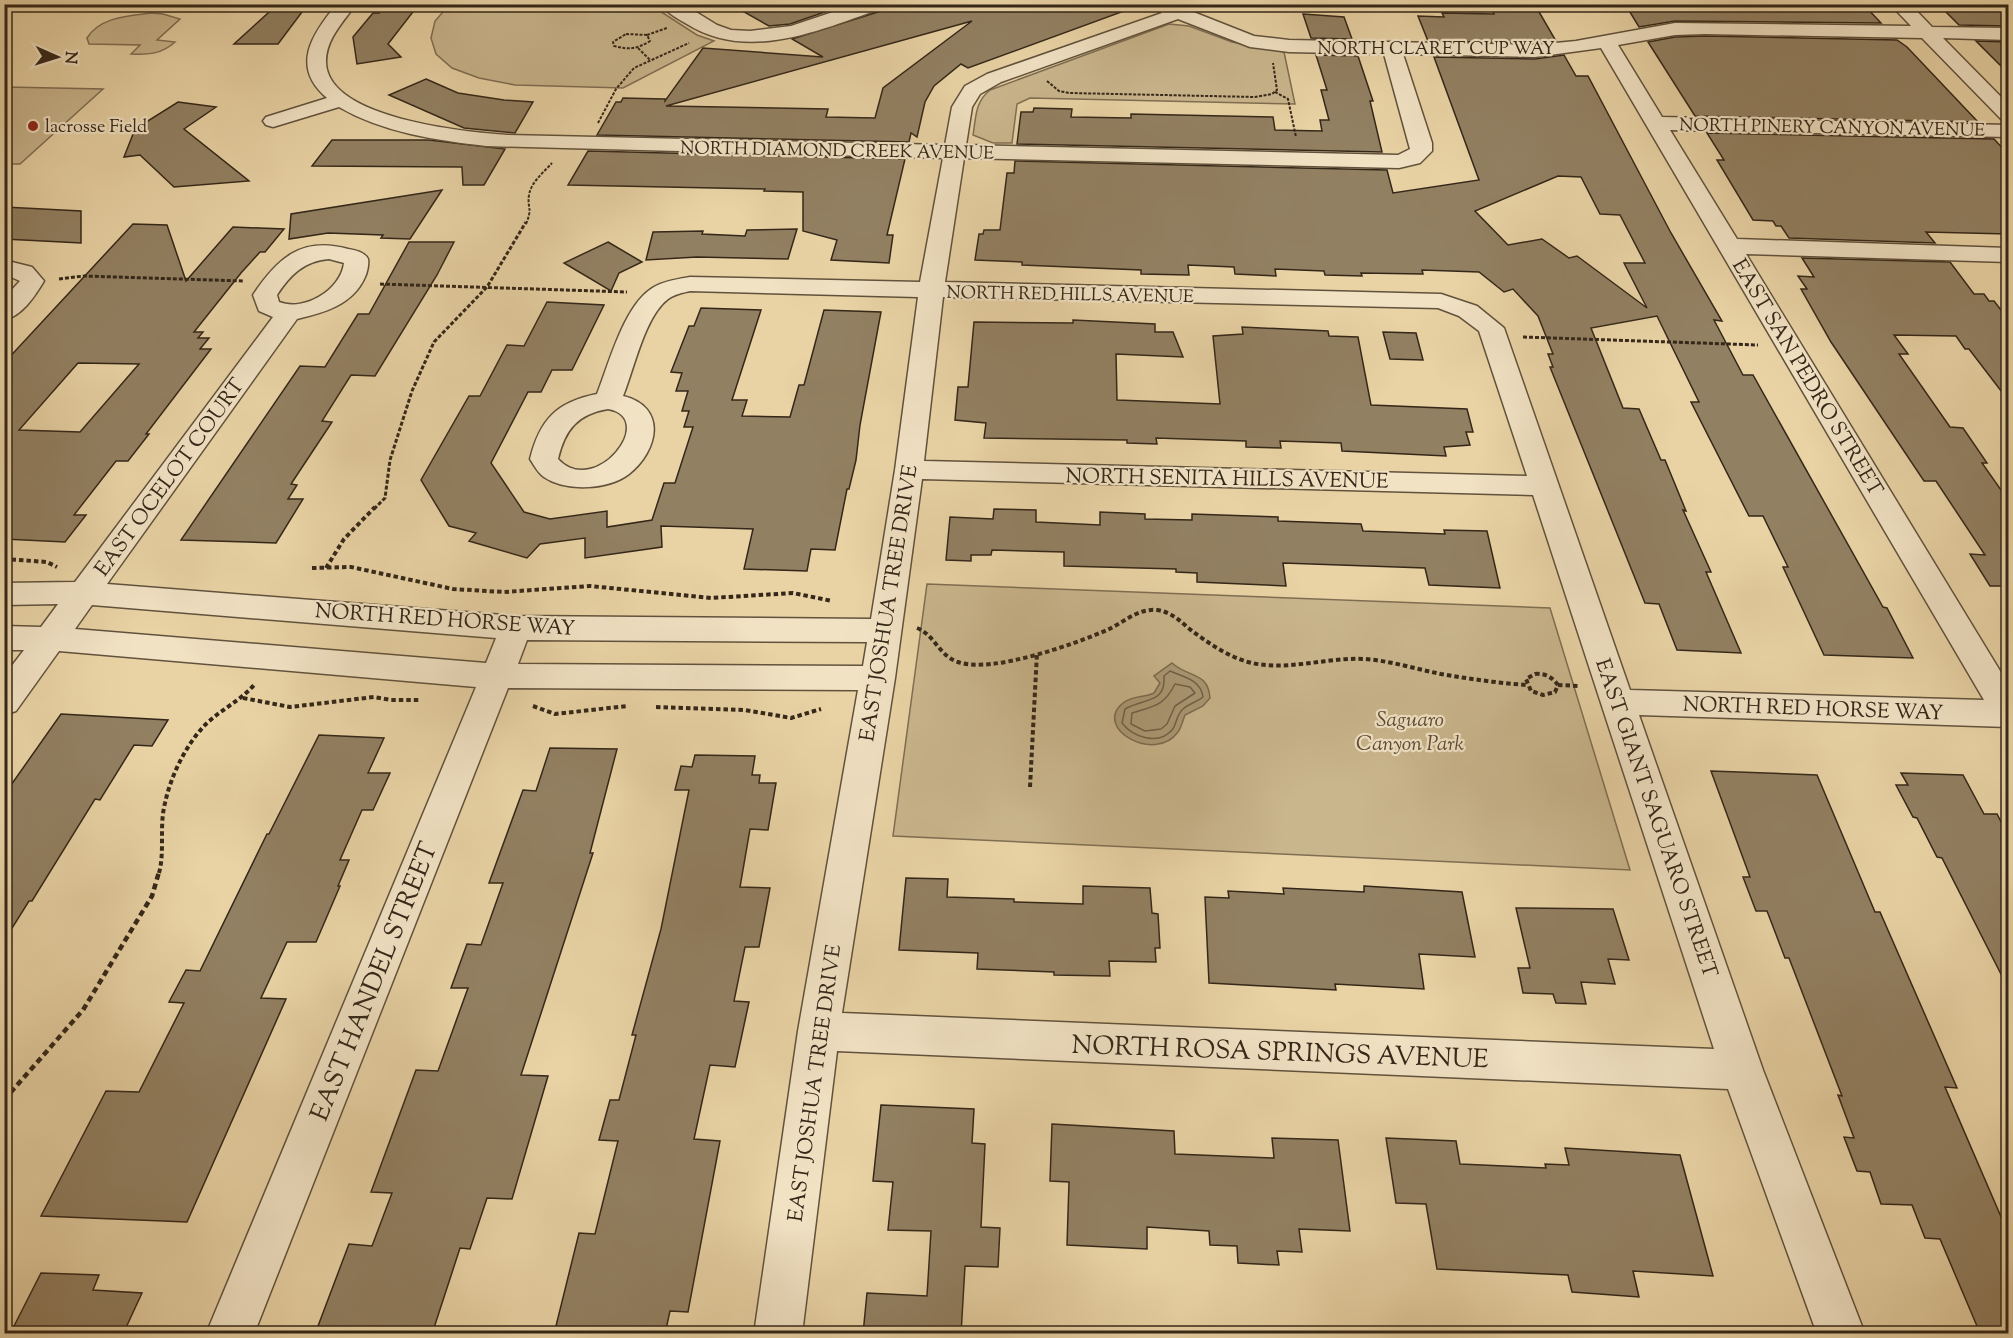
<svg xmlns="http://www.w3.org/2000/svg" width="2013" height="1338" font-family="'Sorts Mill Goudy',serif">
	<rect width="100%" height="100%" fill="#e9d3a5"/>
	<filter id="stains"><feTurbulence type="fractalNoise" baseFrequency=".00333" numOctaves="4"/><feColorMatrix values="0 0 0 0 .2 0 0 0 0 .09 0 0 0 0 .02 0 0 0 .5 -.17"/></filter>
	<radialGradient id="worn" r=".72"><stop offset=".6" stop-color="#630" stop-opacity="0"/><stop offset="1" stop-color="#630" stop-opacity=".3"/></radialGradient>
	<g fill="#cab68d" stroke="#7f6e53" stroke-width="1.5">
		<path d="M 649,4 L 697,35 L 714,41 L 623,88 L 515,85 L 479,78 L 452,68 L 436,54 L 431,38 L 435,21 L 449,5 Z"/>
		<path d="M 151,13 L 163,14 L 180,19 L 157,40 L 175,42 C 162,54 148,55 131,54 L 140,45 L 89,44 L 87,38 C 100,17 128,16 151,13 Z"/>
		<path d="M 1169,24 L 1189,26 L 1232,42 L 1284,52 L 1295,104 L 1030,98 L 1017,104 L 1012,143 L 993,143 L 973,135 C 976,117 975,102 990,90 Z"/>
		<path d="M 5,87 L 103,89 L 20,164 L 5,164 Z"/>
		<path d="M 927,584 L 1550,608 L 1630,870 L 893,836 Z"/>
	</g>
	<path fill="#ab9975" stroke="#7b6b50" stroke-width="1.5" d="M 1172,663 C 1188,678 1208,671 1210,698 L 1203,706 L 1185,715 C 1183,720 1181,728 1178,732 C 1155,764 1092,728 1123,703 C 1133,695 1144,698 1154,693 L 1160,683 L 1154,676 Z"/>
	<g fill="none" stroke-linecap="round" stroke-linejoin="round">
		<g stroke="#706047" stroke-width="1.5">
			<path d="M 1170,671 C 1184,677 1201,680 1203,697 C 1197,702 1188,704 1183,709 C 1176,715 1177,724 1172,730 C 1158,746 1133,737 1122,723 L 1125,709 C 1144,698 1166,704 1164,676 Z"/>
			<path d="M 1175,684 L 1190,687 L 1195,693 L 1175,706 L 1167,724 L 1161,729 L 1145,731 L 1131,724 L 1132,713 C 1154,706 1164,706 1175,684 Z"/>
		</g>
	</g>
	<g fill="#928062" stroke="#342719" stroke-width="1.5" fill-rule="evenodd">
		<path d="M 278,4 L 308,4 L 278,44 L 234,44 Z"/>
		<path d="M 730,4 L 848,4 L 790,24 L 769,26 Z"/>
		<path d="M 888,4 L 1135,4 L 1135,7 L 968,68 L 961,64 L 934,86 L 925,102 L 917,137 L 911,133 L 909,142 L 597,135 L 616,102 L 621,102 L 623,98 L 665,99 L 665,101 L 703,48 L 823,57 L 792,39 L 884,10 ZM 972,21 L 883,88 L 875,118 L 826,117 L 828,109 L 666,106 Z"/>
		<path d="M 1625,4 L 1863,4 L 1881,23 L 1675,21 L 1639,27 Z"/>
		<path d="M 1938,4 L 2008,4 L 2008,26 L 1959,25 Z"/>
		<path d="M 384,7 L 416,8 L 388,44 L 401,57 L 357,64 L 353,37 L 373,13 L 379,13 Z"/>
		<path d="M 1492,9 L 1538,10 L 1556,41 L 1535,43 L 1428,41 L 1418,16 L 1444,17 L 1442,13 L 1494,14 Z"/>
		<path d="M 1303,14 L 1344,17 L 1352,39 L 1311,38 Z"/>
		<path d="M 1705,36 L 1897,40 L 1907,47 L 1978,122 L 1695,116 L 1648,42 L 1675,37 Z"/>
		<path d="M 1976,41 L 2008,42 L 2008,73 Z"/>
		<path d="M 1316,55 L 1358,56 L 1373,101 L 1370,101 L 1382,152 L 1017,144 L 1021,112 L 1033,112 L 1034,108 L 1072,109 L 1071,117 L 1131,118 L 1131,114 L 1273,117 L 1275,130 L 1322,131 L 1320,120 L 1329,120 L 1321,90 L 1327,90 Z"/>
		<path d="M 1564,55 L 1576,76 L 1588,76 L 1671,233 L 1722,321 L 1714,320 L 1743,375 L 1753,375 L 1883,607 L 1887,608 L 1913,658 L 1824,655 L 1783,567 L 1788,567 L 1763,516 L 1749,516 L 1691,402 L 1699,402 L 1657,316 L 1591,328 L 1623,408 L 1639,409 L 1661,460 L 1665,460 L 1686,511 L 1683,510 L 1711,572 L 1706,572 L 1741,653 L 1677,650 L 1659,604 L 1645,603 L 1550,367 L 1553,367 L 1548,354 L 1553,354 L 1538,316 L 1513,289 L 1504,292 L 1479,272 L 1422,270 L 1423,274 L 1361,273 L 1362,276 L 1325,275 L 1324,271 L 1275,269 L 1276,276 L 1235,274 L 1234,267 L 1188,265 L 1189,275 L 1141,274 L 1141,270 L 1022,265 L 1022,262 L 975,260 L 979,234 L 983,234 L 984,230 L 1000,230 L 1007,173 L 1014,173 L 1015,161 L 1387,170 L 1393,193 L 1479,180 L 1434,57 L 1535,59 ZM 1558,176 L 1581,177 L 1600,214 L 1620,215 L 1645,263 L 1624,263 L 1647,308 L 1577,256 L 1569,258 L 1542,239 L 1508,245 L 1475,211 Z"/>
		<path d="M 426,79 L 458,93 L 504,100 L 533,102 L 515,133 L 464,128 L 389,95 Z"/>
		<path d="M 178,102 L 216,107 L 184,129 L 249,181 L 174,187 L 140,155 L 124,157 L 135,129 Z"/>
		<path d="M 1707,133 L 1994,139 L 2008,154 L 2008,234 L 1926,232 L 1935,243 L 1789,238 L 1781,226 L 1776,226 L 1773,221 L 1753,220 L 1717,160 L 1724,160 Z"/>
		<path d="M 332,140 L 429,140 L 505,149 L 484,185 L 463,185 L 462,167 L 312,166 Z"/>
		<path d="M 588,151 L 905,159 L 887,235 L 893,235 L 889,263 L 831,260 L 837,240 L 803,231 L 803,192 L 764,191 L 765,189 L 568,185 Z"/>
		<path d="M 442,190 L 410,239 L 381,238 L 383,235 L 328,233 L 289,239 L 291,214 Z"/>
		<path d="M 4,207 L 81,211 L 81,243 L 4,239 Z"/>
		<path d="M 133,224 L 167,225 L 186,281 L 233,227 L 284,229 L 265,252 L 260,252 L 241,273 L 194,332 L 203,332 L 198,338 L 209,338 L 200,349 L 211,349 L 146,434 L 149,434 L 128,461 L 116,461 L 74,515 L 86,515 L 65,542 L 4,539 L 4,363 ZM 78,363 L 139,364 L 80,432 L 19,430 Z"/>
		<path d="M 797,229 L 788,259 L 697,257 L 646,260 L 653,232 L 703,231 L 702,234 L 745,236 L 747,230 Z"/>
		<path d="M 409,242 L 454,242 L 437,275 L 375,376 L 351,375 L 322,421 L 332,422 L 291,484 L 297,485 L 288,499 L 303,499 L 276,543 L 181,540 L 300,366 L 325,367 L 358,314 L 369,314 Z"/>
		<path d="M 608,242 L 642,262 L 619,273 L 611,291 L 564,263 Z"/>
		<path d="M 1802,258 L 1950,262 L 1974,294 L 1984,294 L 1989,301 L 1994,301 L 2008,319 L 2008,400 L 1969,349 L 1965,349 L 1956,336 L 1894,335 L 1908,354 L 1899,354 L 1950,427 L 1963,428 L 1987,463 L 1982,463 L 2008,500 L 2008,591 L 2005,586 L 1990,586 L 1970,554 L 1985,555 L 1936,481 L 1924,481 L 1831,342 L 1801,289 L 1807,289 L 1798,276 L 1814,277 Z"/>
		<path d="M 547,302 L 604,305 L 572,370 L 552,370 L 541,392 L 528,392 L 491,463 L 524,512 L 550,519 L 607,511 L 607,527 L 652,520 L 664,483 L 675,483 L 693,427 L 684,427 L 689,411 L 682,411 L 688,391 L 676,391 L 682,373 L 671,372 L 689,326 L 694,326 L 701,308 L 761,310 L 732,400 L 747,400 L 742,416 L 790,417 L 799,385 L 804,385 L 824,310 L 881,312 L 860,425 L 856,460 L 849,489 L 847,489 L 835,550 L 811,549 L 807,571 L 744,569 L 753,529 L 661,526 L 662,547 L 585,558 L 585,538 L 540,544 L 527,558 L 469,541 L 476,533 L 449,526 L 421,480 L 469,396 L 480,396 L 507,345 L 524,346 Z"/>
		<path d="M 1073,320 L 1155,324 L 1155,332 L 1173,332 L 1183,357 L 1116,354 L 1117,400 L 1220,404 L 1213,336 L 1243,334 L 1242,327 L 1328,331 L 1329,336 L 1358,337 L 1371,405 L 1467,409 L 1473,432 L 1466,432 L 1470,445 L 1444,447 L 1446,456 L 1342,451 L 1341,443 L 1280,441 L 1281,448 L 1246,447 L 1246,441 L 1156,438 L 1157,444 L 1127,443 L 1127,440 L 984,438 L 986,423 L 955,420 L 958,387 L 968,387 L 974,322 L 1073,323 Z"/>
		<path d="M 1383,332 L 1416,333 L 1423,360 L 1390,359 Z"/>
		<path d="M 994,509 L 1036,510 L 1036,522 L 1100,525 L 1100,512 L 1145,514 L 1145,519 L 1192,520 L 1192,514 L 1278,517 L 1278,521 L 1361,524 L 1363,531 L 1445,534 L 1444,530 L 1487,531 L 1500,588 L 1429,585 L 1425,568 L 1283,563 L 1286,586 L 1197,582 L 1197,573 L 1176,572 L 1176,569 L 1064,566 L 1064,552 L 992,550 L 991,555 L 971,555 L 971,561 L 946,560 L 950,517 L 993,519 Z"/>
		<path d="M 61,714 L 168,720 L 152,746 L 134,745 L 100,800 L 95,799 L 32,901 L 29,901 L 4,941 L 4,795 Z"/>
		<path d="M 319,735 L 384,738 L 368,773 L 390,773 L 373,810 L 362,810 L 340,860 L 349,860 L 338,886 L 340,886 L 316,942 L 287,942 L 261,998 L 286,999 L 187,1222 L 41,1216 L 106,1091 L 139,1092 L 184,1003 L 169,1002 L 186,970 L 200,971 L 267,834 L 269,834 Z"/>
		<path d="M 550,748 L 617,749 L 590,853 L 593,853 L 521,1075 L 548,1076 L 512,1199 L 487,1198 L 470,1249 L 460,1248 L 432,1334 L 385,1331 L 384,1334 L 315,1334 L 349,1244 L 372,1246 L 392,1193 L 371,1192 L 416,1070 L 438,1071 L 468,988 L 451,988 L 467,944 L 481,945 L 503,883 L 489,883 L 523,790 L 536,791 Z"/>
		<path d="M 695,755 L 755,756 L 752,775 L 760,775 L 759,783 L 776,783 L 768,830 L 750,829 L 740,887 L 770,888 L 759,947 L 745,947 L 734,1001 L 749,1002 L 735,1067 L 710,1065 L 694,1139 L 720,1141 L 688,1312 L 670,1311 L 665,1334 L 554,1334 L 579,1233 L 595,1234 L 618,1141 L 599,1140 L 610,1100 L 619,1100 L 636,1035 L 632,1035 L 661,929 L 689,790 L 675,790 L 681,766 L 692,767 Z"/>
		<path d="M 1711,771 L 1817,775 L 1875,912 L 1880,912 L 1957,1088 L 1945,1087 L 2008,1233 L 2008,1334 L 1989,1334 L 1986,1327 L 1977,1326 L 1940,1239 L 1925,1238 L 1912,1205 L 1881,1204 L 1870,1172 L 1857,1171 L 1844,1137 L 1854,1138 L 1838,1095 L 1842,1096 L 1789,958 L 1785,958 L 1767,911 L 1756,911 L 1743,877 L 1750,877 Z"/>
		<path d="M 1901,773 L 1963,775 L 1984,814 L 1997,814 L 2008,835 L 2008,988 L 1942,858 L 1937,857 L 1917,818 L 1913,817 L 1896,785 L 1908,785 Z"/>
		<path d="M 906,878 L 948,879 L 947,897 L 1014,899 L 1014,902 L 1083,904 L 1083,886 L 1150,888 L 1152,913 L 1158,914 L 1160,948 L 1155,948 L 1156,962 L 1109,961 L 1110,976 L 1054,975 L 1054,972 L 977,969 L 978,953 L 899,950 Z"/>
		<path d="M 1364,886 L 1462,892 L 1475,957 L 1419,954 L 1424,989 L 1335,984 L 1336,990 L 1209,983 L 1205,897 L 1229,898 L 1228,891 L 1284,894 L 1283,888 L 1364,892 Z"/>
		<path d="M 1516,908 L 1613,909 L 1629,960 L 1608,959 L 1615,984 L 1581,982 L 1586,1004 L 1556,1003 L 1553,994 L 1523,993 L 1518,968 L 1530,968 Z"/>
		<path d="M 881,1105 L 974,1109 L 972,1143 L 985,1144 L 981,1227 L 1000,1228 L 998,1267 L 965,1266 L 961,1334 L 863,1334 L 867,1293 L 927,1296 L 931,1231 L 888,1230 L 893,1182 L 873,1181 Z"/>
		<path d="M 1052,1124 L 1174,1131 L 1175,1154 L 1274,1158 L 1272,1138 L 1338,1140 L 1350,1231 L 1299,1229 L 1302,1252 L 1277,1251 L 1279,1265 L 1238,1263 L 1237,1246 L 1210,1245 L 1209,1231 L 1147,1227 L 1147,1249 L 1067,1245 L 1069,1182 L 1050,1181 Z"/>
		<path d="M 1386,1138 L 1456,1141 L 1460,1164 L 1546,1168 L 1545,1164 L 1569,1165 L 1565,1148 L 1680,1155 L 1713,1276 L 1633,1271 L 1639,1297 L 1572,1292 L 1568,1275 L 1437,1269 L 1426,1204 L 1396,1203 Z"/>
		<path d="M 41,1273 L 99,1275 L 93,1290 L 142,1293 L 123,1334 L 10,1334 Z"/>
	</g>
	<g fill="none" stroke-linecap="round" stroke-linejoin="round">
		<g stroke="#61523c" stroke-width="3">
			<g id="minor">
				<path d="M 337,4 L 356,4 C 344,21 326,39 326,61 C 325,119 466,132 507,135 L 945,145 L 952,107 L 965,86 L 987,74 L 1162,13 L 1147,4 L 1173,4 L 1254,36 L 1289,40 L 1535,45 L 1576,41 L 1675,23 L 1911,26 L 1890,4 L 1910,4 L 1932,27 L 2008,28 L 2008,40 L 1943,38 L 2008,104 L 2008,121 L 2001,119 L 1922,38 L 1705,34 L 1675,35 L 1618,45 L 1662,117 L 2008,125 L 2008,137 L 1670,130 L 1737,239 L 2008,248 L 2008,262 L 1746,254 L 2008,684 L 2008,727 L 1639,715 L 1763,1070 L 1865,1334 L 1817,1334 L 1728,1089 L 837,1051 L 802,1334 L 754,1334 L 798,1031 L 858,690 L 508,688 L 254,1334 L 206,1334 L 476,687 L 59,651 L 16,711 L 4,715 L 4,676 L 24,650 L 4,650 L 4,626 L 41,627 L 58,604 L 4,605 L 4,583 L 75,582 L 273,317 L 259,311 L 253,295 C 277,259 301,236 348,249 C 354,250 365,252 368,259 C 369,264 367,273 365,277 C 353,305 323,313 297,319 L 107,584 L 516,616 L 871,619 L 895,470 L 918,297 L 690,291 C 682,293 675,294 668,299 C 645,316 634,369 623,396 C 668,407 658,451 629,474 C 608,490 566,492 544,477 C 538,473 534,465 530,459 C 540,419 557,402 597,394 C 609,364 624,304 654,287 C 664,281 678,279 690,277 L 920,282 L 943,158 L 486,146 C 436,140 384,133 339,107 L 273,127 L 266,125 L 263,121 L 266,117 L 327,98 C 290,67 312,34 337,4 ZM 1178,19 L 1250,47 L 1289,52 L 1384,54 L 1410,149 L 1398,155 L 966,145 L 972,107 L 980,94 L 1001,82 ZM 1601,48 L 1984,700 L 1630,690 L 1504,328 L 1477,306 L 1441,294 L 945,282 L 964,158 L 1399,168 L 1420,163 L 1432,151 L 1432,143 L 1403,54 L 1535,57 ZM 329,259 L 344,263 C 341,290 304,312 279,302 L 277,295 C 290,275 304,261 329,259 ZM 943,297 L 1438,308 L 1459,316 L 1479,331 L 1527,476 L 924,461 ZM 608,409 C 659,418 595,499 558,459 C 565,429 578,414 608,409 ZM 922,479 L 1533,495 L 1714,1049 L 842,1013 L 895,678 ZM 92,605 L 496,638 L 486,663 L 75,629 ZM 527,640 L 867,642 L 863,666 L 518,664 Z"/>
				<path d="M 661,4 L 683,4 L 717,25 L 731,30 L 750,31 L 791,26 L 857,4 L 886,4 L 883,8 C 822,29 749,63 687,24 C 678,19 667,13 661,4 Z"/>
				<path d="M 4,260 L 32,267 L 44,281 C 35,296 22,316 4,320 L 4,298 L 20,281 L 4,274 Z"/>
			</g>
		</g>
		<g stroke="#342719" stroke-width="2" stroke-dasharray="3 1.5" stroke-linecap="butt">
			<path d="M 626,34 L 647,35 L 650,41 C 637,49 629,50 614,46 L 613,42 Z"/>
			<path d="M 647,35 L 667,28"/>
			<path d="M 638,48 L 650,60"/>
			<path d="M 1047,81 L 1059,91 L 1069,93 L 1255,97 L 1272,94 L 1277,90 L 1273,63"/>
			<path d="M 1275,92 L 1288,99 L 1296,137"/>
			<path d="M 598,123 L 616,89 L 634,68 L 689,43"/>
			<path d="M 526,224 C 533,207 527,209 529,195 C 531,182 544,172 552,163"/>
		</g>
		<g stroke="#342719" stroke-width="3" stroke-dasharray="4 2" stroke-linecap="butt">
			<path d="M 59,279 L 84,276 L 244,281"/>
			<path d="M 380,284 L 627,292"/>
			<path d="M 1523,337 L 1758,345"/>
			<path d="M 374,509 L 385,498 L 390,460 L 412,391 L 434,342 L 487,287 L 526,222"/>
		</g>
		<g stroke="#342719" stroke-width="4" stroke-dasharray="4.5 3" stroke-linecap="butt">
			<path d="M 4,559 L 47,562 L 57,567"/>
			<path d="M 312,568 L 351,567 L 453,589 L 504,592 L 590,586 L 711,598 L 793,593 L 832,601"/>
			<path d="M 326,568 L 344,539 L 375,507"/>
			<path d="M 917,628 C 935,635 939,656 958,662 C 991,674 1075,644 1107,630 C 1123,623 1138,608 1157,610 C 1172,612 1181,622 1192,631 C 1210,644 1230,658 1252,663 C 1290,671 1327,657 1365,659 C 1391,661 1416,669 1441,674 C 1470,679 1498,683 1527,685"/>
			<path d="M 1535,674 C 1545,673 1552,677 1558,685 L 1555,692 L 1543,695 L 1531,691 L 1526,679 Z"/>
			<path d="M 1558,685 L 1580,686"/>
			<path d="M 243,698 L 290,707 L 374,697 L 391,700 L 420,700"/>
			<path d="M 533,706 L 555,714 L 627,706"/>
			<path d="M 656,707 L 745,710 L 791,718 L 821,709"/>
			<path d="M 1030,787 L 1037,653"/>
			<path d="M 159,873 C 165,851 159,826 165,803 C 171,776 185,746 205,725 C 220,710 239,702 255,684"/>
		</g>
		<path stroke="#342719" stroke-width="4.5" stroke-dasharray="6 4" stroke-linecap="butt" d="M 4,1100 L 83,1010 L 152,896 L 159,872"/>
		<use href="#minor" fill="#f1e2c4" fill-rule="evenodd"/>
	</g>
	<circle fill="#8f2418" stroke="#f1e2c4" stroke-width="2" cx="33" cy="126" r="6"/>
	<g text-anchor="middle" stroke-width="4.5" stroke-linejoin="round" paint-order="stroke">
		<g font-size="18" fill="#342719" stroke="#f1e2c4">
			<text x="1436" y="54">NORTH CLARET CUP WAY</text>
			<text transform="translate(1832 127) rotate(1)" y="6">NORTH PINERY CANYON AVENUE</text>
			<text transform="translate(837 150) rotate(1)" y="6">NORTH DIAMOND CREEK AVENUE</text>
			<text transform="translate(1070 294) rotate(1)" y="6">NORTH RED HILLS AVENUE</text>
		</g>
		<g font-size="18" fill="#342719" stroke="#f1e2c4" text-anchor="start">
			<text x="45" y="132">lacrosse Field</text>
		</g>
		<g font-size="21" fill="#342719" stroke="#f1e2c4">
			<text transform="translate(1808 377) rotate(59)" y="7">EAST SAN PEDRO STREET</text>
			<text transform="translate(169 477) rotate(-54)" y="7">EAST OCELOT COURT</text>
			<text transform="translate(1227 478) rotate(1)" y="7">NORTH SENITA HILLS AVENUE</text>
			<text transform="translate(888 603) rotate(-81)" y="7">EAST JOSHUA TREE DRIVE</text>
			<text transform="translate(445 619) rotate(4)" y="7">NORTH RED HORSE WAY</text>
			<text transform="translate(1813 708) rotate(2)" y="7">NORTH RED HORSE WAY</text>
			<text transform="translate(1657 818) rotate(71)" y="7">EAST GIANT SAGUARO STREET</text>
			<text transform="translate(814 1083) rotate(-82)" y="7">EAST JOSHUA TREE DRIVE</text>
		</g>
		<g font-size="21" font-style="italic" fill="#5a4b36" stroke="#f1e2c4">
			<text x="1410" y="726">Saguaro<tspan x="1410" dy="24">Canyon Park</tspan></text>
		</g>
		<g font-size="26" fill="#342719" stroke="#f1e2c4">
			<text transform="translate(373 981) rotate(-68)" y="9">EAST HANDEL STREET</text>
			<text transform="translate(1280 1051) rotate(2)" y="9">NORTH ROSA SPRINGS AVENUE</text>
		</g>
	</g>
	<rect width="2013" height="1338" fill="none" stroke="#e9d3a5" stroke-width="24"/>
	<rect x="6" y="6" width="2001" height="1326" fill="none" stroke="#342719" stroke-width="3"/>
	<rect x="12" y="12" width="1989" height="1314" fill="none" stroke="#342719" stroke-width="1.5"/>
	<g transform="translate(57 57) rotate(93)" stroke="#f1e2c4" stroke-width="4.5" paint-order="stroke">
	<path d="M0-4.5L10 22L0 15L-10 22Z" fill="#342719"/>
	<text y="-9" font-size="16" font-weight="bold" text-anchor="middle" fill="#342719">N</text>
	</g>
	<rect width="100%" height="100%" filter="url(#stains)"/>
	<rect width="100%" height="100%" fill="url(#worn)"/>
</svg>
